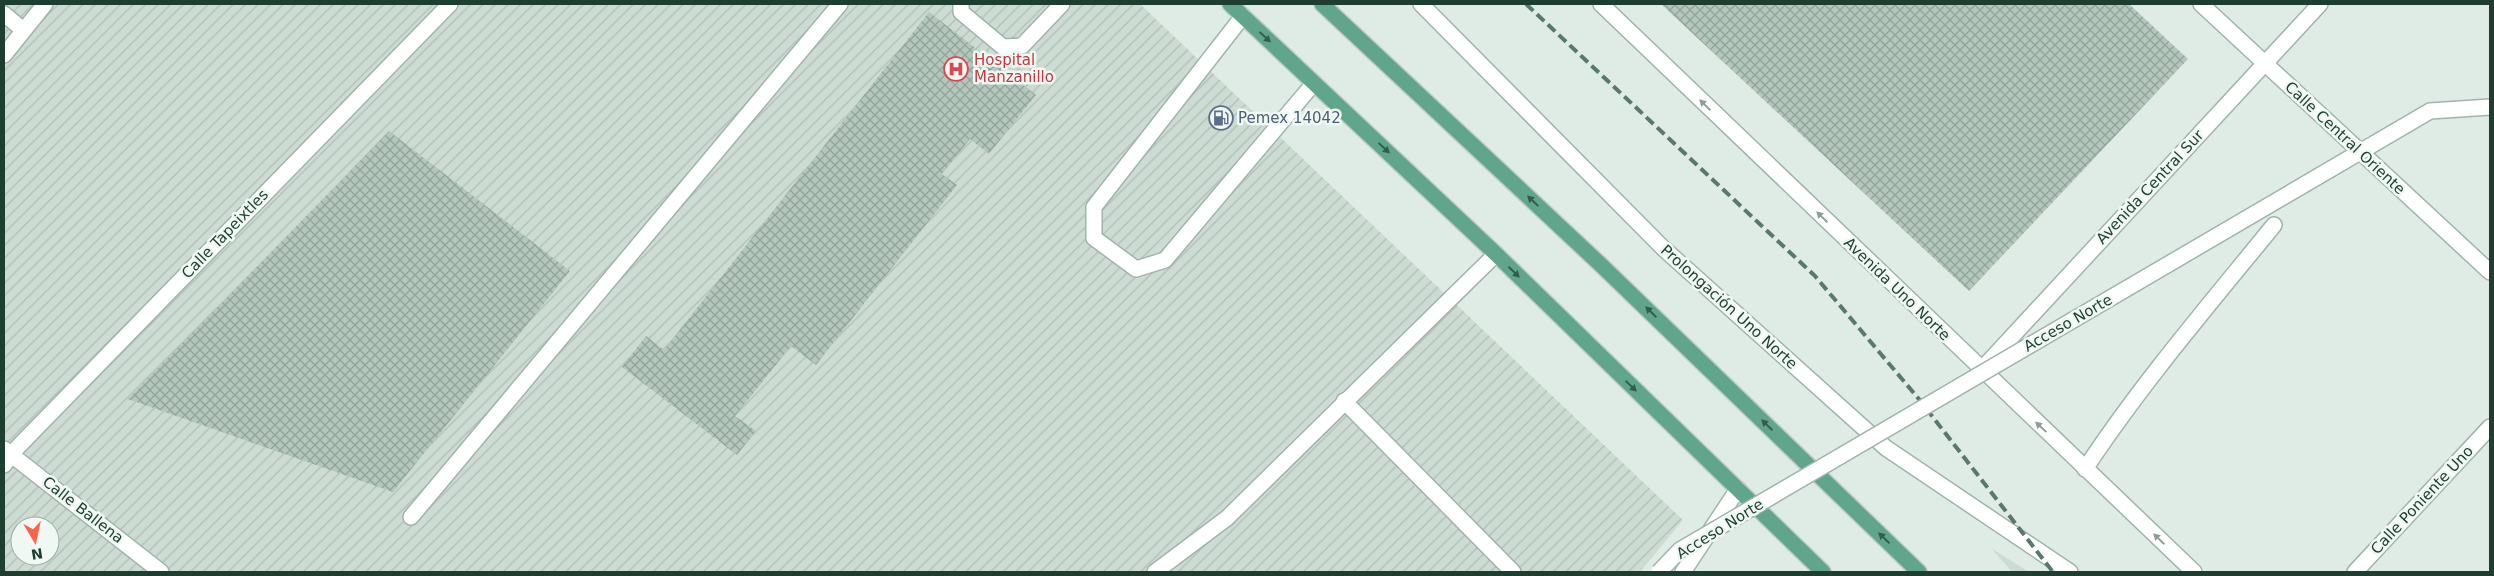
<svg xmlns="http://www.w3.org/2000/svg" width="2494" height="576" font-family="'DejaVu Sans',sans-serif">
	<defs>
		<pattern id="industrial-furrows" width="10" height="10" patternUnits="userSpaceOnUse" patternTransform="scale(1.25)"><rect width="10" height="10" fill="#cddcd3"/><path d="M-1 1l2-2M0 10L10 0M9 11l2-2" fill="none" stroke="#b0beb6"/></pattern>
		<pattern id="building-cross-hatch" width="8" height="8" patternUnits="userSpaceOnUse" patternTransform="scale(1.25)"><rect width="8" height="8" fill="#b4c7bd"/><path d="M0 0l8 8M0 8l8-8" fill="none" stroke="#92a39a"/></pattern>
	</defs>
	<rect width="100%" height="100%" fill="#dfece5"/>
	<path fill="#cddcd3" d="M 1991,548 L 2029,572 L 2012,572 Z"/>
	<path fill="url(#industrial-furrows)" fill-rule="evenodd" d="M 4,4 L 1140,4 L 1683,520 L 1640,572 L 4,572 ZM 20,526 L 50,526 L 50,556 L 20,556 Z"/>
	<g fill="url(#building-cross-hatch)">
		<path d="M 1661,4 L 2129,4 L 2188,59 L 1969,291 Z"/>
		<path d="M 929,12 L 1036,95 L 989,154 L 970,139 L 942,174 L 957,185 L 816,365 L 791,346 L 735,416 L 756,431 L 737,455 L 622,367 L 646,336 L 664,350 Z"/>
		<path d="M 389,131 L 570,271 L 393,492 L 128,399 Z"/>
	</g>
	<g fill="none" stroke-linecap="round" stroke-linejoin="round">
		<g stroke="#a1b4ac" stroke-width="18">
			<g id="lane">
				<path d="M 961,4 L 961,12 L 1003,47 L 1022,46 L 1062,4"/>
				<path d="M 4,14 L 22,29"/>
				<path d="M 1243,16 L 1094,207 L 1094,238 L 1136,269 L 1165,260 L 1314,83"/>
				<path d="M 4,55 L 45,4"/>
				<path d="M 1344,401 L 1513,572"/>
				<path d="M 2085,469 C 2142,383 2209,305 2274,225"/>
				<path d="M 411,517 L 840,4"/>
				<path d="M 1155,572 L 1227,518 L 1496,254"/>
				<path d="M 1683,572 L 1738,489"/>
			</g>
		</g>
		<g stroke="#a1b4ac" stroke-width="18">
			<g id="street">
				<path d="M 1421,4 L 1663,248 L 1886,448 L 2070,572"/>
				<path d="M 1601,4 L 2194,572"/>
				<path d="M 2201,4 L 2490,272"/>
				<path d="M 1981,370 L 2320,4"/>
				<path d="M 4,449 L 161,572"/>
				<path d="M 4,465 L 12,453 L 450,4"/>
				<path d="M 2355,572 L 2490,427"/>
			</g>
		</g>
		<g stroke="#c0c9c6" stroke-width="18">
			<g id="primary">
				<path d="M 1230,4 L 1496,254 L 1823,572"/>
				<path d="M 1322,4 L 1601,265 L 1919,572"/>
			</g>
		</g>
		<use href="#lane" stroke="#fff" stroke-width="15"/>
		<use href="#street" stroke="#fff" stroke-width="15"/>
		<use href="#primary" stroke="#5fa68c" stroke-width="15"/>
		<path stroke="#587a6d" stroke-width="4" stroke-dasharray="10 5" stroke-linecap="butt" d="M 1526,4 L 1815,276 L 1918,398 L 2053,572"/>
		<g stroke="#a1b4ac" stroke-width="18" stroke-linecap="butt">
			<path id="street-bridge" d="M 1659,572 L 1680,550 L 2430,111 L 2490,107"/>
		</g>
		<use href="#street-bridge" stroke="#fff" stroke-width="15"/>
	</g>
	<defs><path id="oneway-solid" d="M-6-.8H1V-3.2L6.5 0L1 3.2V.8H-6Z" transform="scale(1.25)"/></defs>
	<g fill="#325d4d">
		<use href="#oneway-solid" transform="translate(1265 37) rotate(43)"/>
		<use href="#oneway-solid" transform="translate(1384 148) rotate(43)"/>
		<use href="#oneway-solid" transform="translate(1533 201) rotate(-137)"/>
		<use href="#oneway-solid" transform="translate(1514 272) rotate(44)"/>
		<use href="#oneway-solid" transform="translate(1651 312) rotate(-136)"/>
		<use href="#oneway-solid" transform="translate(1631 386) rotate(44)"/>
		<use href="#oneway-solid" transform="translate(1767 425) rotate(-136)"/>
		<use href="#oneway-solid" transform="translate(1884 538) rotate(-136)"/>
	</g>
	<g fill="#8e9e98">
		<use href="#oneway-solid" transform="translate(1705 105) rotate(-136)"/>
		<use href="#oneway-solid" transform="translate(1822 217) rotate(-136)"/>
		<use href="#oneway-solid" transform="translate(2041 427) rotate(-137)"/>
		<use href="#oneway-solid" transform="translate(2159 539) rotate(-136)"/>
	</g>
	<defs>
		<g id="hospital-ring" transform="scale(1.25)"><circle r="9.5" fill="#f0f8f3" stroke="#e0444e" stroke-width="1.5"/><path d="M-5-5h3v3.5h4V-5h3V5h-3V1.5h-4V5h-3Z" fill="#e0444e"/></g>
		<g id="fuel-ring" transform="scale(1.25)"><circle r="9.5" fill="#f0f8f3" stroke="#5c6f8a" stroke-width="1.5"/><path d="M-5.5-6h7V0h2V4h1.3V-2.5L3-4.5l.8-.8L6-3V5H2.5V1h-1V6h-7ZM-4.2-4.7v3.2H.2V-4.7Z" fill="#5c6f8a"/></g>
	</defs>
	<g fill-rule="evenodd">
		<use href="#hospital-ring" x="956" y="69"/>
		<use href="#fuel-ring" x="1221" y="118"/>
	</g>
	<g text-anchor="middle" stroke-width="5" stroke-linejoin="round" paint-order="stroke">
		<g font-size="15" fill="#be3a42" stroke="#f0f8f3" text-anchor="start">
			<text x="974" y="65">Hospital<tspan x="974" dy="17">Manzanillo</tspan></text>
		</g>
		<g font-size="15" fill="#4e5e75" stroke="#f0f8f3" text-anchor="start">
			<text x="1238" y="123">Pemex 14042</text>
		</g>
		<g font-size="15" fill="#1e3e32" stroke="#f0f8f3">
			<text transform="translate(2345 138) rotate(43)" y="5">Calle Central Oriente</text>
			<text transform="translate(2150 187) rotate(-47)" y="5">Avenida Central Sur</text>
			<text transform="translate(225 234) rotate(-46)" y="5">Calle Tapeixtles</text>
			<text transform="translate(1897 289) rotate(44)" y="5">Avenida Uno Norte</text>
			<text transform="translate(1729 307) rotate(42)" y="5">Prolongación Uno Norte</text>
			<text transform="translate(2068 323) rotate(-30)" y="5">Acceso Norte</text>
			<text transform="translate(2422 500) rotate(-47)" y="5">Calle Poniente Uno</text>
			<text transform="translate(83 510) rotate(38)" y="5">Calle Ballena</text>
			<text transform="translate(1720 529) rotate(-32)" y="5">Acceso Norte</text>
		</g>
	</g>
	<rect width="2494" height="576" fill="none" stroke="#1e3e32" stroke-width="10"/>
	<g transform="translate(35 541) rotate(171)"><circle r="24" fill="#f0f8f3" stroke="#9caea6"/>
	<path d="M0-4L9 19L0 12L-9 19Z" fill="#ff634a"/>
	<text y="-8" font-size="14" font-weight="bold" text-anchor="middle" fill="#1e3e32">N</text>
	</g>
</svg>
